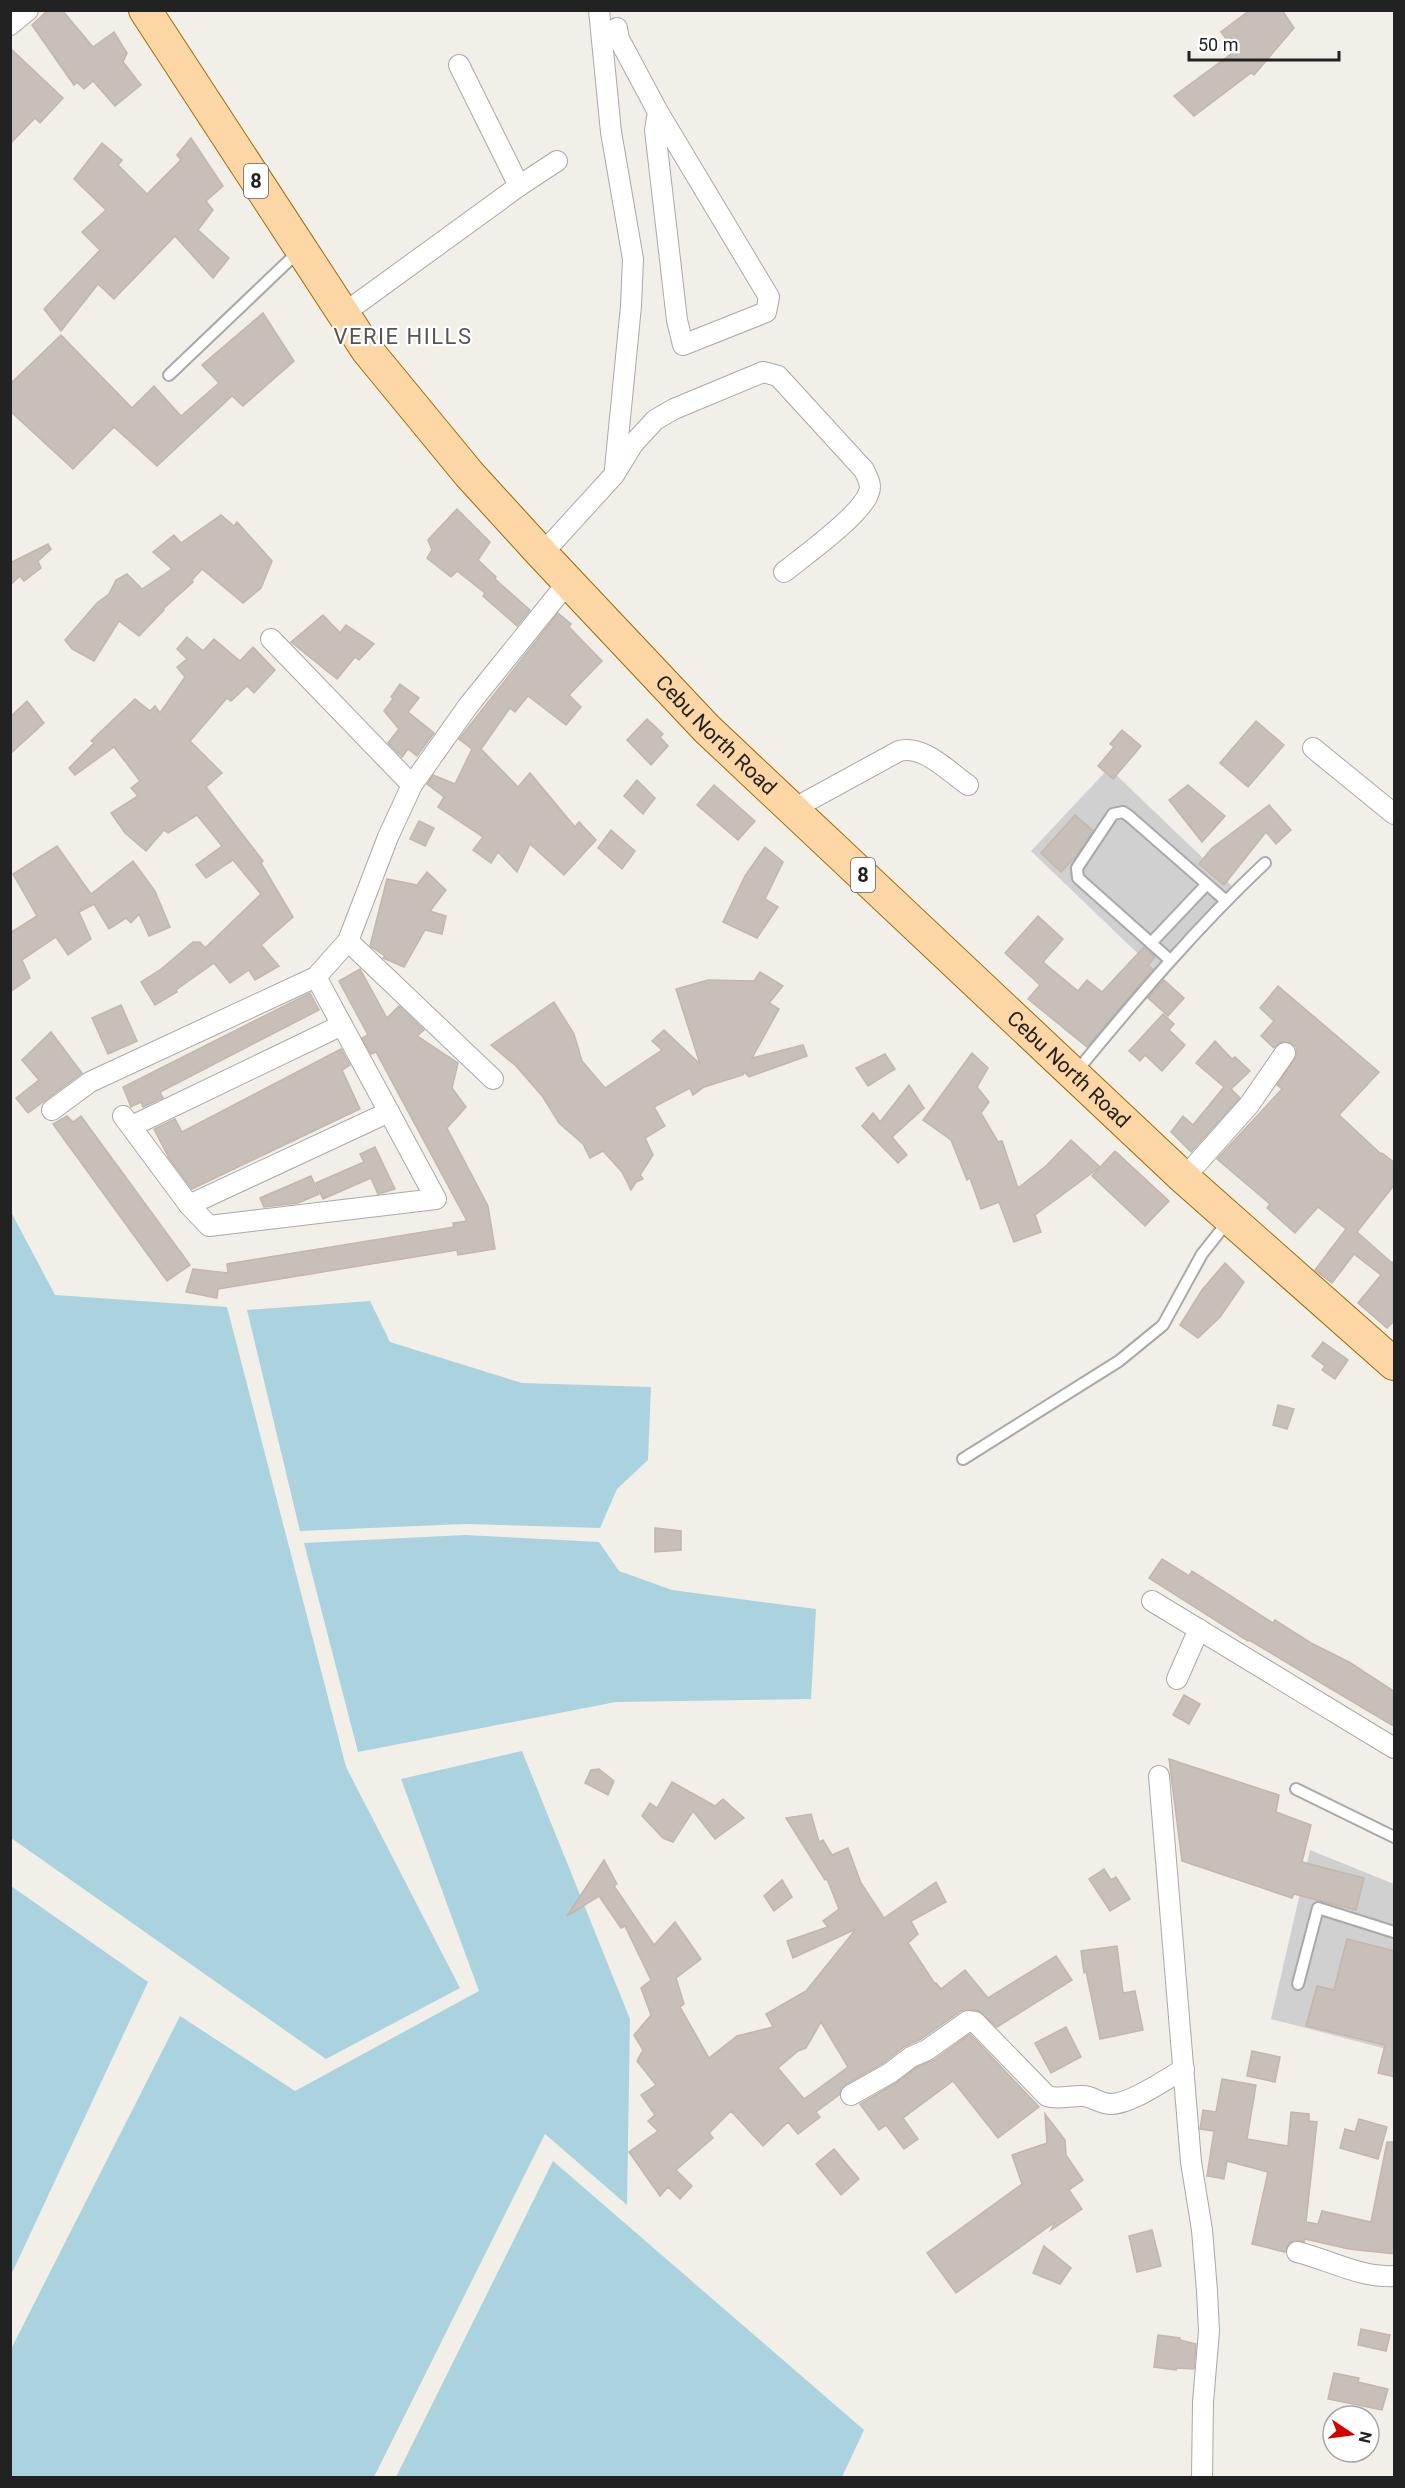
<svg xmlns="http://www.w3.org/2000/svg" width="1405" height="2488" font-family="Roboto,sans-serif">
	<rect width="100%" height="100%" fill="#f2efe9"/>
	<g fill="#d0d0d0">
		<path d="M 1109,768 L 1233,887 L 1155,970 L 1031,851 Z"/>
		<path d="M 1310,1850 L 1394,1884 L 1394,2051 L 1271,2019 Z"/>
	</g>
	<g fill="#aad3df">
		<path d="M 10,1210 L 55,1295 L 227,1307 L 346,1767 L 460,1988 L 326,2059 L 11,1838 Z"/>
		<path d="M 370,1301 L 390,1342 L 522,1383 L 651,1387 L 648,1460 L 617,1489 L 600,1528 L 465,1524 L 300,1531 L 247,1310 Z"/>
		<path d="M 465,1535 L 599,1542 L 619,1571 L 672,1590 L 816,1609 L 811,1699 L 616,1702 L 358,1752 L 304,1543 Z"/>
		<path d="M 522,1751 L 630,2019 L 627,2205 L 545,2134 L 374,2477 L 11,2477 L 10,2351 L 180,2016 L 295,2091 L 479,1991 L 401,1779 Z"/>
		<path d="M 11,1886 L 148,1982 L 11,2275 Z"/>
		<path d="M 553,2161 L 864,2430 L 842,2477 L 396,2477 Z"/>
	</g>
	<g fill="#c7bfb8" stroke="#c4b6ab" stroke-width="1.5" fill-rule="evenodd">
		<path d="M 48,10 L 62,10 L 93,47 L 114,32 L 127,53 L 123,62 L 141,85 L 115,106 L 93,81 L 84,89 L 77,82 L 74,85 L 32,25 Z"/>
		<path d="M 1250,10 L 1282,10 L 1294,28 L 1254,75 L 1251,73 L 1194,116 L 1174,96 L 1235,51 L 1221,32 Z"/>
		<path d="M 10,48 L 63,98 L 40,123 L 35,118 L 10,144 Z"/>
		<path d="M 191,138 L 223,186 L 206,201 L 213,210 L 198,230 L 229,258 L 213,278 L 175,236 L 114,299 L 98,284 L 61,331 L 44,309 L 100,250 L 82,232 L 106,210 L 74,179 L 102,143 L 122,160 L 118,165 L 147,194 L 181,160 L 177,155 Z"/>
		<path d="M 263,313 L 294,361 L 243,406 L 232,396 L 157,466 L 114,427 L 73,469 L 10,411 L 10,384 L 61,335 L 132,408 L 154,386 L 181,416 L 219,383 L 202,365 Z"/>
		<path d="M 457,509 L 490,542 L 478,560 L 496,577 L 495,579 L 530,610 L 517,626 L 483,596 L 485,593 L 457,571 L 451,577 L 427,558 L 432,550 L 428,540 Z"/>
		<path d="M 221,515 L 234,526 L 237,522 L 272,561 L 261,588 L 243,603 L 202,569 L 192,580 L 193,582 L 163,609 L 164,610 L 139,636 L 119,621 L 94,661 L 72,649 L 65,640 L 97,603 L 109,594 L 116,580 L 127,574 L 142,589 L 172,569 L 153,552 L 174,535 L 181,543 Z"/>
		<path d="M 48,544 L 51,549 L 38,561 L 41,568 L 24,581 L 20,576 L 10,585 L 10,563 Z"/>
		<path d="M 558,613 L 571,624 L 569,627 L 602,661 L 569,695 L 581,707 L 566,725 L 528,696 L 515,712 L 510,708 L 481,749 L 518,787 L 530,773 L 575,827 L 579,822 L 596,840 L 564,875 L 530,844 L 517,872 L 498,852 L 491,863 L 473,850 L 483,837 L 438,807 L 444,797 L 427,784 L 433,775 L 455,784 L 472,749 L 459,739 Z"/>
		<path d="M 323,615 L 340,633 L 346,625 L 374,644 L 359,660 L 355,657 L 337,679 L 291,642 Z"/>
		<path d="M 187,637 L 203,651 L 214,639 L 240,661 L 253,647 L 275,670 L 254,693 L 247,686 L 231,701 L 227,698 L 190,741 L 222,773 L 206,787 L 263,861 L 261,863 L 293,917 L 261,945 L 279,966 L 255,980 L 249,970 L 230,983 L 214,963 L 176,990 L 177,992 L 155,1005 L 141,982 L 160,970 L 193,942 L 200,942 L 205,948 L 261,894 L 233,860 L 206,878 L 196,865 L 222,846 L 197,815 L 168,833 L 164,830 L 146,851 L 125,833 L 111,813 L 138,796 L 131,788 L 140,781 L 114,747 L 75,775 L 69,768 L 94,743 L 91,741 L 135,699 L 150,711 L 155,706 L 160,713 L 185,677 L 177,667 L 187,659 L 177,649 Z"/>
		<path d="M 400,684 L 419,698 L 408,712 L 434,733 L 417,756 L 408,749 L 402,757 L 388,743 L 399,729 L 384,711 L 393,699 L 391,697 Z"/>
		<path d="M 27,701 L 44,723 L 10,754 L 10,717 Z"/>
		<path d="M 647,719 L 663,734 L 660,737 L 668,746 L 651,765 L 627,740 Z"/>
		<path d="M 1256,721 L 1284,745 L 1248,787 L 1220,763 Z"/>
		<path d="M 1122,730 L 1141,746 L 1113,779 L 1098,766 L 1114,747 L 1110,744 Z"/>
		<path d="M 637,780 L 655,798 L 643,814 L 624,796 Z"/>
		<path d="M 714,785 L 755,821 L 738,840 L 697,805 Z"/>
		<path d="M 1188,785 L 1225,816 L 1202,842 L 1169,800 Z"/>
		<path d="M 1269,805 L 1291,830 L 1276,844 L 1266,832 L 1224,885 L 1199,864 L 1212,848 Z"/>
		<path d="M 1075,815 L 1093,831 L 1078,854 L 1061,872 L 1041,853 Z"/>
		<path d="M 419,821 L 434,828 L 425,846 L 410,839 Z"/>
		<path d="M 611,830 L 635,851 L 622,869 L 598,848 Z"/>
		<path d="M 57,846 L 91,894 L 133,861 L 155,891 L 170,927 L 149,936 L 139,914 L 131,923 L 126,918 L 109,929 L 94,904 L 79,912 L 91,939 L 68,955 L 56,937 L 22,960 L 30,978 L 10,992 L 10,933 L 37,916 L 13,874 Z"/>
		<path d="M 765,847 L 783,862 L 765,899 L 778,907 L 757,938 L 723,922 L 745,876 Z"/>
		<path d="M 427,872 L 446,890 L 430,911 L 446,916 L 442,934 L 425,930 L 404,967 L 383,958 L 385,956 L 370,946 L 387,879 L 417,885 Z"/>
		<path d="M 1038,916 L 1063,939 L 1043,962 L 1078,991 L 1087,980 L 1102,992 L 1144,947 L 1155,957 L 1148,965 L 1153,969 L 1087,1047 L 1028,999 L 1040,985 L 1005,953 Z"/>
		<path d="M 360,969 L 387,1018 L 399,1006 L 424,1030 L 417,1036 L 458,1063 L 452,1088 L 466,1107 L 447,1128 L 488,1206 L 495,1249 L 458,1255 L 457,1250 L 218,1289 L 217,1298 L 186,1292 L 193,1269 L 228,1273 L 227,1264 L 454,1227 L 453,1223 L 467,1221 L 376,1052 L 371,1054 L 362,1038 L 368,1035 L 339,981 Z"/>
		<path d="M 760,972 L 783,986 L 769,1003 L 779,1009 L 752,1058 L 803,1045 L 807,1056 L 749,1077 L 744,1072 L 743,1075 L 704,1087 L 693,1095 L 690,1088 L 654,1107 L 665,1126 L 645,1138 L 653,1155 L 640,1175 L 643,1179 L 636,1182 L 631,1190 L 622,1172 L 603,1151 L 590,1158 L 583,1144 L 559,1123 L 543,1097 L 516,1066 L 491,1045 L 554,1002 L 574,1034 L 582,1061 L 605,1088 L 662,1050 L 652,1041 L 664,1030 L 700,1064 L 676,989 L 708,980 L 754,981 Z"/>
		<path d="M 1164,980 L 1184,998 L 1168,1016 L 1148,998 Z"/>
		<path d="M 1278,986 L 1379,1072 L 1339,1115 L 1381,1154 L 1382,1153 L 1395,1163 L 1395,1184 L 1357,1232 L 1392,1263 L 1395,1260 L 1395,1320 L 1387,1328 L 1358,1303 L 1381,1275 L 1354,1254 L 1332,1283 L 1315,1270 L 1346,1229 L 1318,1207 L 1295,1233 L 1267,1208 L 1270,1204 L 1217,1159 L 1282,1089 L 1277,1085 L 1297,1055 L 1296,1047 L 1291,1043 L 1280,1042 L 1274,1048 L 1261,1036 L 1274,1021 L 1260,1008 Z"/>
		<path d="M 310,993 L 319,1010 L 160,1092 L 163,1098 L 143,1107 L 141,1102 L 131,1107 L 123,1087 Z"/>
		<path d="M 121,1005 L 137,1041 L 108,1054 L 92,1018 Z"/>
		<path d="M 1163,1014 L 1174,1024 L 1169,1030 L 1185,1045 L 1162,1071 L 1145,1055 L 1140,1061 L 1129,1051 Z"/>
		<path d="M 51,1032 L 82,1073 L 28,1113 L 16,1098 L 39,1080 L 22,1060 Z"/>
		<path d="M 1215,1041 L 1232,1059 L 1235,1057 L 1250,1071 L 1231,1089 L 1240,1098 L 1191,1152 L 1171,1132 L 1183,1116 L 1193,1125 L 1224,1087 L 1196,1063 Z"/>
		<path d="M 341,1049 L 350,1065 L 342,1070 L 360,1109 L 192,1189 L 169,1158 L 154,1129 L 175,1119 L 182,1132 Z"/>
		<path d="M 972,1053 L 988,1068 L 977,1087 L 989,1102 L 981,1113 L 998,1142 L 1002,1141 L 1018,1188 L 1047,1165 L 1071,1140 L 1100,1167 L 1035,1215 L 1041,1232 L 1014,1242 L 999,1202 L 981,1209 L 970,1178 L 967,1180 L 951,1140 L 923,1120 Z"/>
		<path d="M 885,1054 L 895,1069 L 868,1086 L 856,1068 Z"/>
		<path d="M 909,1085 L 924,1108 L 892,1137 L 907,1155 L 898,1163 L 862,1126 L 873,1113 L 880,1122 Z"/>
		<path d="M 67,1116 L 73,1122 L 81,1116 L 190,1265 L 167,1281 L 53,1124 Z"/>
		<path d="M 375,1147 L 395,1189 L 378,1194 L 371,1178 L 323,1199 L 316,1183 L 364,1162 L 360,1154 Z"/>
		<path d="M 1115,1151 L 1169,1201 L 1145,1226 L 1092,1176 Z"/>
		<path d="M 311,1176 L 319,1194 L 298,1203 L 264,1207 L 260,1198 Z"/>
		<path d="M 1225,1263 L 1244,1282 L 1220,1317 L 1198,1338 L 1180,1325 L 1202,1290 Z"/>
		<path d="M 1323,1342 L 1348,1360 L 1335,1379 L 1322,1370 L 1325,1366 L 1312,1356 Z"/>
		<path d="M 1278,1405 L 1294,1409 L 1287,1429 L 1273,1425 Z"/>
		<path d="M 655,1528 L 681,1531 L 681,1550 L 655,1552 Z"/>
		<path d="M 1162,1559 L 1189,1576 L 1192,1571 L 1273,1623 L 1275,1620 L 1311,1643 L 1349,1662 L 1395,1692 L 1395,1727 L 1249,1640 L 1248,1641 L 1149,1578 Z"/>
		<path d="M 1184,1695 L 1200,1704 L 1189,1724 L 1173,1715 Z"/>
		<path d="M 1169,1759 L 1279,1795 L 1276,1812 L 1311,1825 L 1302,1862 L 1364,1878 L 1356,1910 L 1294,1894 L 1292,1898 L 1182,1861 Z"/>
		<path d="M 599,1769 L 614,1781 L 608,1795 L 585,1783 L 591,1770 Z"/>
		<path d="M 672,1782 L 715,1806 L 723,1799 L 744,1818 L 715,1839 L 693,1811 L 673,1842 L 663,1838 L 642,1816 L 650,1803 L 657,1808 Z"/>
		<path d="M 811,1814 L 819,1842 L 823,1840 L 832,1855 L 848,1848 L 861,1883 L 884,1918 L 936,1882 L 946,1902 L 911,1921 L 918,1934 L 908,1943 L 935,1984 L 936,1983 L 941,1989 L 965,1970 L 988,1998 L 1056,1956 L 1072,1980 L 997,2027 L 977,2010 L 961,2011 L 921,2039 L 904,2047 L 883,2063 L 845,2085 L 839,2095 L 816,2112 L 820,2117 L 798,2134 L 788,2122 L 763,2146 L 731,2111 L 709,2133 L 713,2138 L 676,2170 L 692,2186 L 680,2199 L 668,2187 L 660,2196 L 629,2152 L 658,2131 L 648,2121 L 655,2115 L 641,2095 L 656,2085 L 637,2061 L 643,2050 L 634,2035 L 651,2015 L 641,1988 L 651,1980 L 625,1926 L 621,1928 L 599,1896 L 567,1916 L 604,1860 L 617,1884 L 614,1886 L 654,1945 L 675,1922 L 701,1959 L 676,1978 L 684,2004 L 680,2007 L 709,2058 L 737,2036 L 773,2027 L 766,2014 L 806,1991 L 856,1929 L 793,1958 L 787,1941 L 828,1927 L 823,1921 L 839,1909 L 827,1879 L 825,1880 L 786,1818 ZM 821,2022 L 848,2067 L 804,2099 L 778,2068 L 798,2051 L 806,2048 Z"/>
		<path d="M 1104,1869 L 1111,1880 L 1116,1877 L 1130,1899 L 1110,1911 L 1089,1879 Z"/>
		<path d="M 782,1880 L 792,1897 L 774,1911 L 764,1896 Z"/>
		<path d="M 1347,1939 L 1395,1951 L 1395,2077 L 1378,2073 L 1385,2045 L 1306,2026 L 1317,1986 L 1334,1990 Z"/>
		<path d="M 1117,1946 L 1123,1993 L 1135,1991 L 1143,2030 L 1100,2039 L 1086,1971 L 1084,1973 L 1081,1951 Z"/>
		<path d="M 1066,2027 L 1081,2057 L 1051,2073 L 1035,2043 Z"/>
		<path d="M 970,2034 L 1039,2107 L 998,2138 L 953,2081 L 903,2118 L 918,2139 L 904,2149 L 886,2125 L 879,2130 L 860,2104 L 896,2083 L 917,2067 L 934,2060 Z"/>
		<path d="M 1252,2051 L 1280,2057 L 1275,2082 L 1247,2076 Z"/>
		<path d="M 1222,2079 L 1256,2085 L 1247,2139 L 1288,2146 L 1291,2112 L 1309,2114 L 1309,2121 L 1317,2122 L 1306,2222 L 1318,2224 L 1322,2211 L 1371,2222 L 1387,2142 L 1395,2142 L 1395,2254 L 1349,2249 L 1305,2239 L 1304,2242 L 1295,2240 L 1289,2243 L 1285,2252 L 1252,2244 L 1268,2172 L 1227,2161 L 1224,2179 L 1207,2176 L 1214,2131 L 1200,2129 L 1203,2110 L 1216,2112 Z"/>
		<path d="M 1045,2114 L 1065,2140 L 1066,2155 L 1083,2180 L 1069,2190 L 1082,2209 L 1051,2230 L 1055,2222 L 956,2293 L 927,2253 L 1022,2184 L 1012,2155 L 1047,2143 Z"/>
		<path d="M 1359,2119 L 1387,2127 L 1378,2159 L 1340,2148 L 1345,2129 L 1355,2132 Z"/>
		<path d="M 834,2149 L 859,2179 L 841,2195 L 816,2164 Z"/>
		<path d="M 1152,2230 L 1161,2266 L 1137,2272 L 1129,2236 Z"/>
		<path d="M 1044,2246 L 1071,2268 L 1060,2284 L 1033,2273 Z"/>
		<path d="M 1361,2329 L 1390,2335 L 1386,2351 L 1358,2345 Z"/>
		<path d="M 1158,2335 L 1180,2338 L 1180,2340 L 1196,2344 L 1194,2369 L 1176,2368 L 1176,2370 L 1154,2367 Z"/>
		<path d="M 1334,2373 L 1359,2378 L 1358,2382 L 1388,2389 L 1382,2410 L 1328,2399 Z"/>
	</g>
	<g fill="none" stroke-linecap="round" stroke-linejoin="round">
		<g stroke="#a9a9a9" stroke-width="14">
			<g id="lane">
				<path d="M 169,375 L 298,252"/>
				<path d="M 1151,943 L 1206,885"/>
				<path d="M 1170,960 L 1078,878 L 1077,868 L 1113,814 L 1123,812 L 1129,816 L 1225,900"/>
				<path d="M 1076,1072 C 1136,999 1196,928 1265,863"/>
				<path d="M 963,1459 L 1119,1361 L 1163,1325 L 1202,1254 L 1229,1220"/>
				<path d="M 1296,1789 L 1394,1837"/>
				<path d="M 1298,1984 L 1318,1908 L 1394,1932"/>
			</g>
		</g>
		<g stroke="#a9a9a9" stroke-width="22">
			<g id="street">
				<path d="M 599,10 L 611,132 L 633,259 L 631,306 L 615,469"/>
				<path d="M 10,25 L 28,10"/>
				<path d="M 617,28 L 619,39 L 658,112 L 769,297 L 766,312 L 683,345 L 677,320 L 655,130 L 658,112"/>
				<path d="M 459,65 L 519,186"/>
				<path d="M 343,314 L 519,186 L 557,161"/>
				<path d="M 542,554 L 614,475 L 633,444 L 655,420 L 674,409 L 763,372 L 778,376 L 864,470 C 867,477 872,484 869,492 C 863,514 804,556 784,572"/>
				<path d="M 271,639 L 412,785"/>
				<path d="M 1313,748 L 1394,814"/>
				<path d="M 793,809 L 899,751 C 923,744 949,772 968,785"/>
				<path d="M 348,941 L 493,1079"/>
				<path d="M 52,1110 L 90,1082 L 316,977 L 348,941 L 388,837 L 412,785 L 468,706 L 568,582"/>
				<path d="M 123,1116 L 189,1205 L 209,1226 L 436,1199 L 316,977"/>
				<path d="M 132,1126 L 342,1025"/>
				<path d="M 1184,1178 L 1249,1105 L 1285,1053"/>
				<path d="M 189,1205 L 389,1112"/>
				<path d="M 1152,1601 L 1394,1748"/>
				<path d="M 1177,1679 L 1199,1629"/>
				<path d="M 1159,1776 L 1191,2162 L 1202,2230 L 1207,2291 L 1209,2331 L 1203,2402 L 1202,2478"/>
				<path d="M 851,2095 L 890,2073 L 911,2057 L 927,2050 L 968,2021 L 975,2022 L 1047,2096 C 1059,2100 1071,2095 1084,2096 C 1093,2097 1101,2104 1111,2104 C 1131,2104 1166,2079 1184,2069"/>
				<path d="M 1297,2252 C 1330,2260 1360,2278 1394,2276"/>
			</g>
		</g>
		<g stroke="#a06b00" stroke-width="34">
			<g id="primary">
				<path id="s1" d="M 145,10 L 367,350 L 469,474 L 542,554 L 707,729 L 1184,1178 L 1394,1364"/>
			</g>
		</g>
		<use href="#lane" stroke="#fff" stroke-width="10"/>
		<use href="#street" stroke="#fff" stroke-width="20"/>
		<use href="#primary" stroke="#fcd6a4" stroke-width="32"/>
	</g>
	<g text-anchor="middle" stroke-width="4.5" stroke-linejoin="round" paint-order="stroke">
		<g fill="#fff" stroke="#646464" stroke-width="1.5">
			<rect x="244" y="164" width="24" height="34" rx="4.5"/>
			<rect x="851" y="858" width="24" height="34" rx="4.5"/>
		</g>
		<g font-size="20" font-weight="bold" fill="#222">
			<text x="256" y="188">8</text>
			<text x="863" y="882">8</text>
		</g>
		<g font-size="21" fill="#222" stroke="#fff">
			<text dy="7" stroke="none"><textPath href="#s1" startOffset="926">Cebu North Road</textPath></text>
			<text dy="7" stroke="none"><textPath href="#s1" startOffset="1412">Cebu North Road</textPath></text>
		</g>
		<g font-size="22" letter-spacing="1.5" fill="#555" stroke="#fff">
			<text x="403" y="344">VERIE HILLS</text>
		</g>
	</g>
	<rect width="1405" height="2488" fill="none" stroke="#222222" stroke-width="24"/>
	<g transform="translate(1351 2434) rotate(103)"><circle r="28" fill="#ffffff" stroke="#a7a7a7" stroke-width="1.5"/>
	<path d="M0-4.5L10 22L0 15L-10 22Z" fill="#d40000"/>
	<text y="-9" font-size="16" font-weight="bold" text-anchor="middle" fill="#222222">N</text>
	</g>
	<path d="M1189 51v9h150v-9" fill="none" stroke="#222222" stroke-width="3"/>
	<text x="1198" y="51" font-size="18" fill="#222222" stroke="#ffffff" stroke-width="4.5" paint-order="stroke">50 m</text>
</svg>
